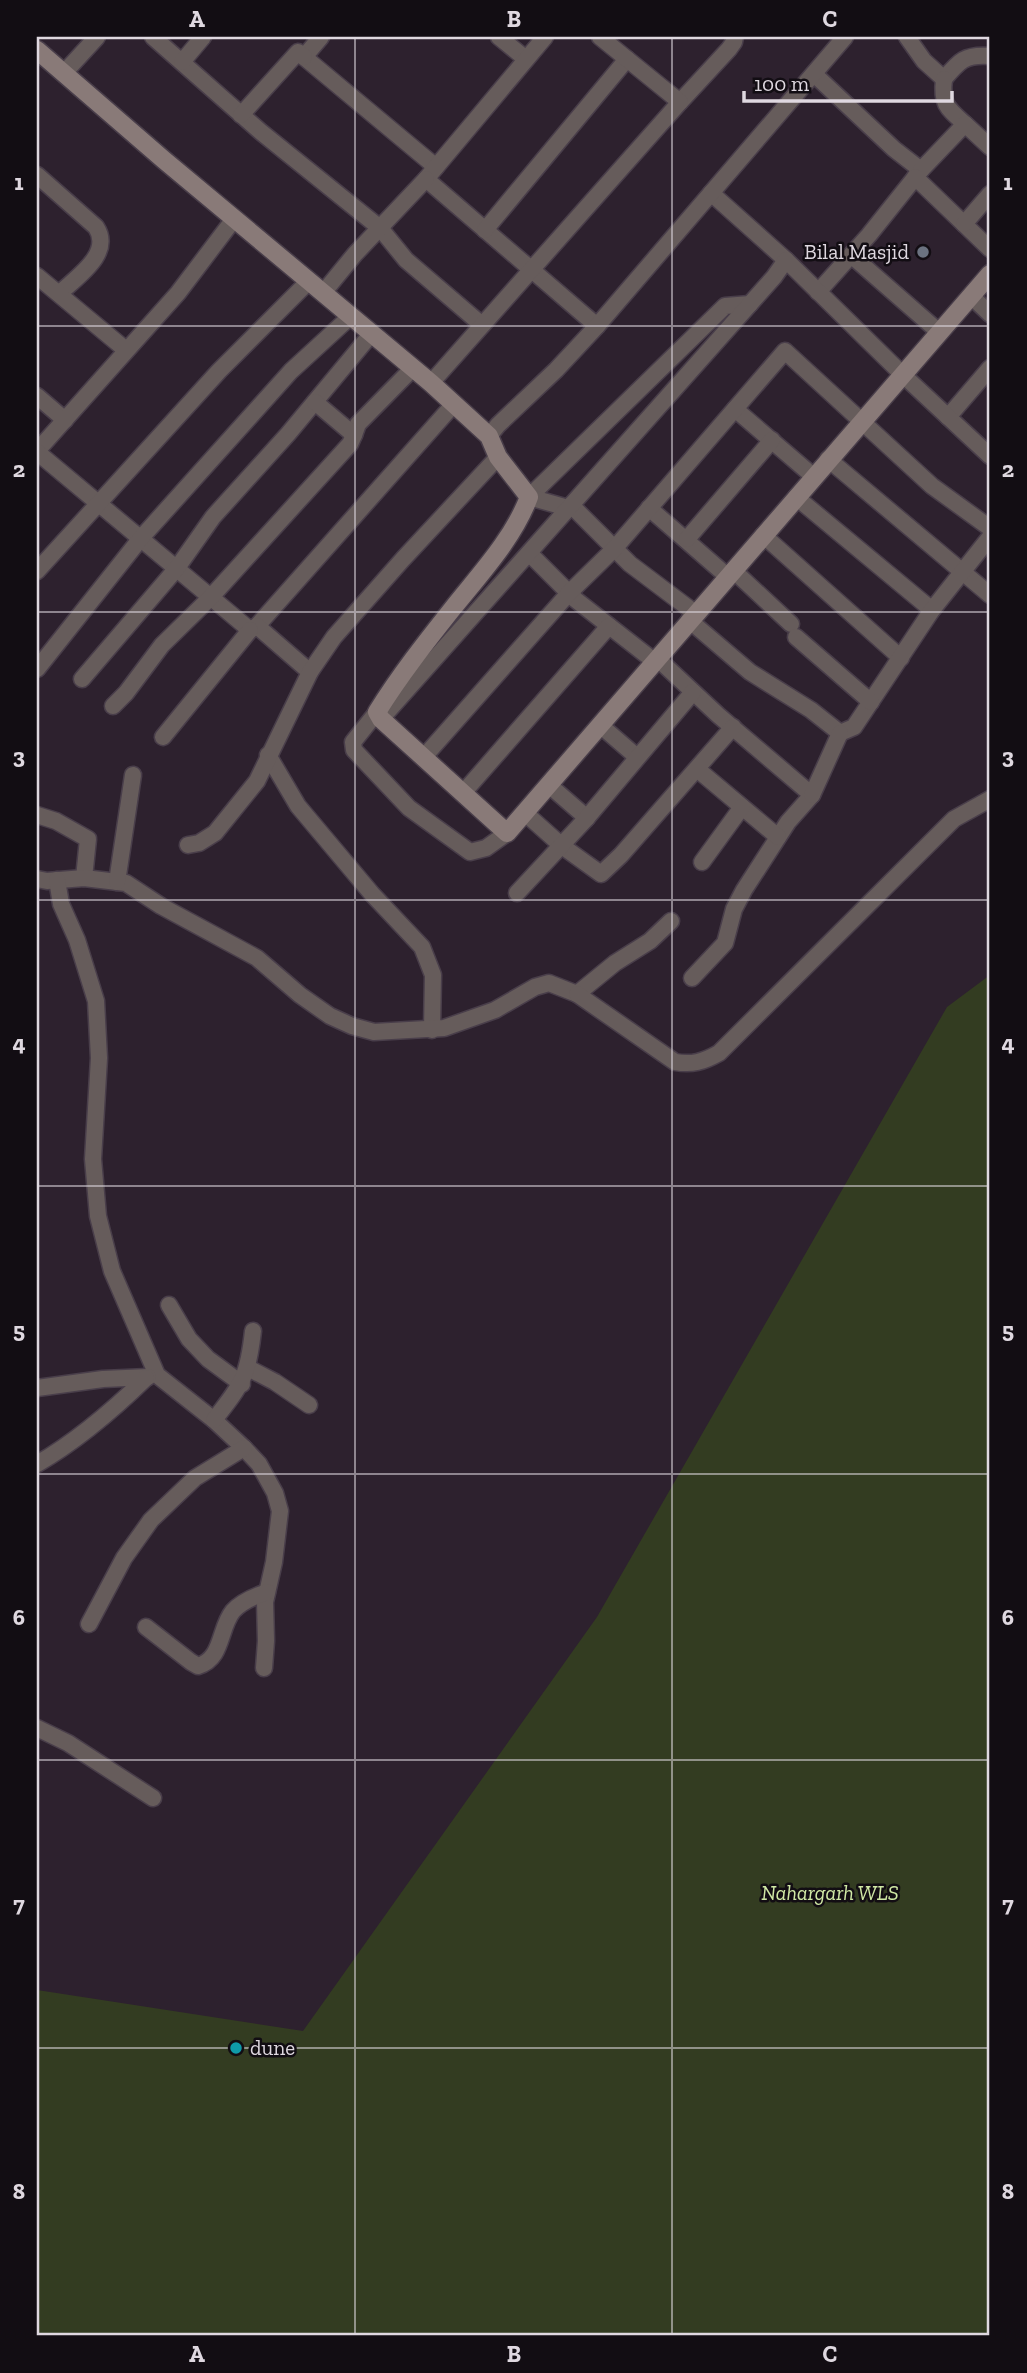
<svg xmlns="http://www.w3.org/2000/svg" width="1027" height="2373" font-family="'Zilla Slab',serif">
	<rect width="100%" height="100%" fill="#2d212e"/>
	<path fill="#333c21" d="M 990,975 L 990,2336 L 37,2336 L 37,1990 L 303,2031 L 597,1617 L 947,1007 Z"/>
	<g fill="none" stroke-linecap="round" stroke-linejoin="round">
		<g stroke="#493e4a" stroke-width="19">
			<g id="street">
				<path d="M 153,37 L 261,132 L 380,228 L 406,260 L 482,325"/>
				<path d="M 321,37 L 304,57 L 436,167"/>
				<path d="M 499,37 L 526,59"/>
				<path d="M 545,37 L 426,179 L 597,326"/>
				<path d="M 907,37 L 924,61 L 944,79 C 959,61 965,54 990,56"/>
				<path d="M 182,62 L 203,37"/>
				<path d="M 64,73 L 97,37"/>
				<path d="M 814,74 L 894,149 L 921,170 L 869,235 L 818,292"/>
				<path d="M 944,79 C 941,104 947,108 965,124"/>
				<path d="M 680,102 L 729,49 L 734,42 L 735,37"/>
				<path d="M 241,115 L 298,52 L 304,57"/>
				<path d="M 921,170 L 965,124 L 990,147"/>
				<path d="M 37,175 L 96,227 C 113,253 78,276 60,293"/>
				<path d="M 915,177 L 990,249"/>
				<path d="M 711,193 L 786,260"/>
				<path d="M 964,224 L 990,194"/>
				<path d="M 485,230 L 627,59"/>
				<path d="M 851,255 L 939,332"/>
				<path d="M 37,276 L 126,350"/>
				<path d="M 323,293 L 355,254 L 426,179"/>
				<path d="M 971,296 L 990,314"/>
				<path d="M 431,383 L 680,102 L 600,37"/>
				<path d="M 37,396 L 65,420"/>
				<path d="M 735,409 L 813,476"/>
				<path d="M 948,417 L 990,368"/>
				<path d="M 354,435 L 358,424 L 413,368"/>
				<path d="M 489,436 L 498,425 L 556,370 L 597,326 L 845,37"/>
				<path d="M 37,451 L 178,293 L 234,219"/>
				<path d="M 37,452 L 250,630 L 257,626 L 453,405"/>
				<path d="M 828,459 L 990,595"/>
				<path d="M 529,497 L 725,306 L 750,304"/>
				<path d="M 529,497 L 568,508"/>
				<path d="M 796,497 L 932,610"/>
				<path d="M 571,505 L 630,564 L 695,613"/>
				<path d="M 649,508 L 727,576"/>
				<path d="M 763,535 L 901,658"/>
				<path d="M 687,539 L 772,440"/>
				<path d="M 529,553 L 576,600 L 654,661"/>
				<path d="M 733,570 L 791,624"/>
				<path d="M 37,571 L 219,371 L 309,281"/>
				<path d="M 689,620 L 750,672 L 811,710 L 840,733 L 854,727 L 932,610 L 990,537"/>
				<path d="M 257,626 L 310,672"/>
				<path d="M 796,637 L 871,702"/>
				<path d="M 657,658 L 718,715 L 812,795 L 788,822 L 744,890 L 734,909 L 725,943 L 692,978"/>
				<path d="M 37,669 L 141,538 L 291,371 L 351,316"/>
				<path d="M 82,679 L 177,568 L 213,517 L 288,434 L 372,333"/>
				<path d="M 113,706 L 126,693 L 162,645 L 210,598 L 350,444 L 354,435 L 315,402"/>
				<path d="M 377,712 L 353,742 L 354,750 L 409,808 L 470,852 L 486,848 L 507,833"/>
				<path d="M 381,719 L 774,277 L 786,260 L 902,374 L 990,456"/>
				<path d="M 600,725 L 637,757"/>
				<path d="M 163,737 L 250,630"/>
				<path d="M 268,755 L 298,806 L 372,894 L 422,947 L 433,975 L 432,1030"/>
				<path d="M 423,758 L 569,593 L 614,549 L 785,351 L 932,486 L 990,528"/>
				<path d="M 697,769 L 778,837"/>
				<path d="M 549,785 L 587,818"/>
				<path d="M 463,793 L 609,626"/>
				<path d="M 812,795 L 840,733"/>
				<path d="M 525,813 L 562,846 L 601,874 L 621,855 L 733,727"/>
				<path d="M 37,815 L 56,821 L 88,839 L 84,878"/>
				<path d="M 188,845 L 199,843 L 215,833 L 257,781 L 310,672 L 334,637 L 403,559 L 498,457"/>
				<path d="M 702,862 L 742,807"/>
				<path d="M 37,879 L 47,881 L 84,878 L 126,883 L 161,906 L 257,958 L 300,995 L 330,1016 L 352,1026 L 374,1032 L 444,1028 L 495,1010 L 535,987 L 549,983 L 577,994 L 615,963 L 650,941 L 671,921"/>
				<path d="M 57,880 L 61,904 L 77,940 L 96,1001 L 99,1058 L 93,1159 L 98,1216 L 112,1271 L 157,1375 L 214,1420 L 244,1448 L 259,1464 L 275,1493 L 280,1511 L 274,1562 L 265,1602 L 266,1641 L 264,1668"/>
				<path d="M 117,882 L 133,775"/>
				<path d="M 517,893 L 585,820 L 693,692"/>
				<path d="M 577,994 L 675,1062 C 692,1065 703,1062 719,1053 L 954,819 L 990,799"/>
				<path d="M 169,1305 L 189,1339 L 208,1359 L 242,1384"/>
				<path d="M 248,1368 L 275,1382 L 309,1405"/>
				<path d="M 37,1388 L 103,1379 L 148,1377"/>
				<path d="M 214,1420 C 242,1384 248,1377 253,1331"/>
				<path d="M 37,1464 C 77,1441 113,1410 146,1378"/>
				<path d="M 89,1624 L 124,1558 L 151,1520 L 195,1478 L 244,1448"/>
				<path d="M 146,1627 L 191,1662 L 198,1666 C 223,1659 219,1628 233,1611 C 242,1601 255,1596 267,1592"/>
				<path d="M 37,1728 L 68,1743 L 153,1798"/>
			</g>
		</g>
		<g stroke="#493e4a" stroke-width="21">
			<path id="secondary" d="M 37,50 L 164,160 L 431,383 L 489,436 L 498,457 L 529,497 C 513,539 480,574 453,608 C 426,642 400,675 377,712 L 381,719 L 507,833 L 990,274"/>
		</g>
		<use href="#street" stroke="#665c5b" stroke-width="16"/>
		<use href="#secondary" stroke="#897a78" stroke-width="18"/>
	</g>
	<path fill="none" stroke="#dfd8e0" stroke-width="2" stroke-opacity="0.55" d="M 355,37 L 355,2336M 672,37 L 672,2336M 37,326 L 990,326M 37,612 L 990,612M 37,900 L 990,900M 37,1186 L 990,1186M 37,1474 L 990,1474M 37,1760 L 990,1760M 37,2048 L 990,2048"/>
	<circle fill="#6b7280" stroke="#120d13" stroke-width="2.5" cx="923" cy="252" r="7"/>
	<circle fill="#0f9aa8" stroke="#120d13" stroke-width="2.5" cx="236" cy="2048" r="7"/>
	<g text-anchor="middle" stroke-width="5" stroke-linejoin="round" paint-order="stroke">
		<g font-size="21" fill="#dfd8e0" stroke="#120d13" text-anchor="end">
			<text x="909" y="259">Bilal Masjid</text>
			<text x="250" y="2055" text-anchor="start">dune</text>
		</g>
		<g font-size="21" font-style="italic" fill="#d1e9a5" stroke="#120d13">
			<text x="830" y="1900">Nahargarh WLS</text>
		</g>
	</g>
	<rect width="1027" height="2373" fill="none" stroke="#120d13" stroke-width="77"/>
	<path d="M744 91v10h208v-10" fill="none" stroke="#dfd8e0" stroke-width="3.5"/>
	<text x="754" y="91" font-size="21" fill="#dfd8e0" stroke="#120d13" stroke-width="5" paint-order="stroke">100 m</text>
	<rect x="38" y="38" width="950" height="2296" fill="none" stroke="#dfd8e0" stroke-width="2.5"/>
	<g font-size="23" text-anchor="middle" font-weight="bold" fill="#dfd8e0">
		<text x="197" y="27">A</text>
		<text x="514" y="27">B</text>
		<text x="830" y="27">C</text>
		<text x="19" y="190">1</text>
		<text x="1008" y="190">1</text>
		<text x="19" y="477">2</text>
		<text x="1008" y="477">2</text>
		<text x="19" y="764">3</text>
		<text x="1008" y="764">3</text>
		<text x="19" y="1051">4</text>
		<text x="1008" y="1051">4</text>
		<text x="19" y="1338">5</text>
		<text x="1008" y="1338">5</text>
		<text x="19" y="1625">6</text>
		<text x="1008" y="1625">6</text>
		<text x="19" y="1912">7</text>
		<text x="1008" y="1912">7</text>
		<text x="19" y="2199">8</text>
		<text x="1008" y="2199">8</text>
		<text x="197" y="2362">A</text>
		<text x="514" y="2362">B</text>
		<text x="830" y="2362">C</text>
	</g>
</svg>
